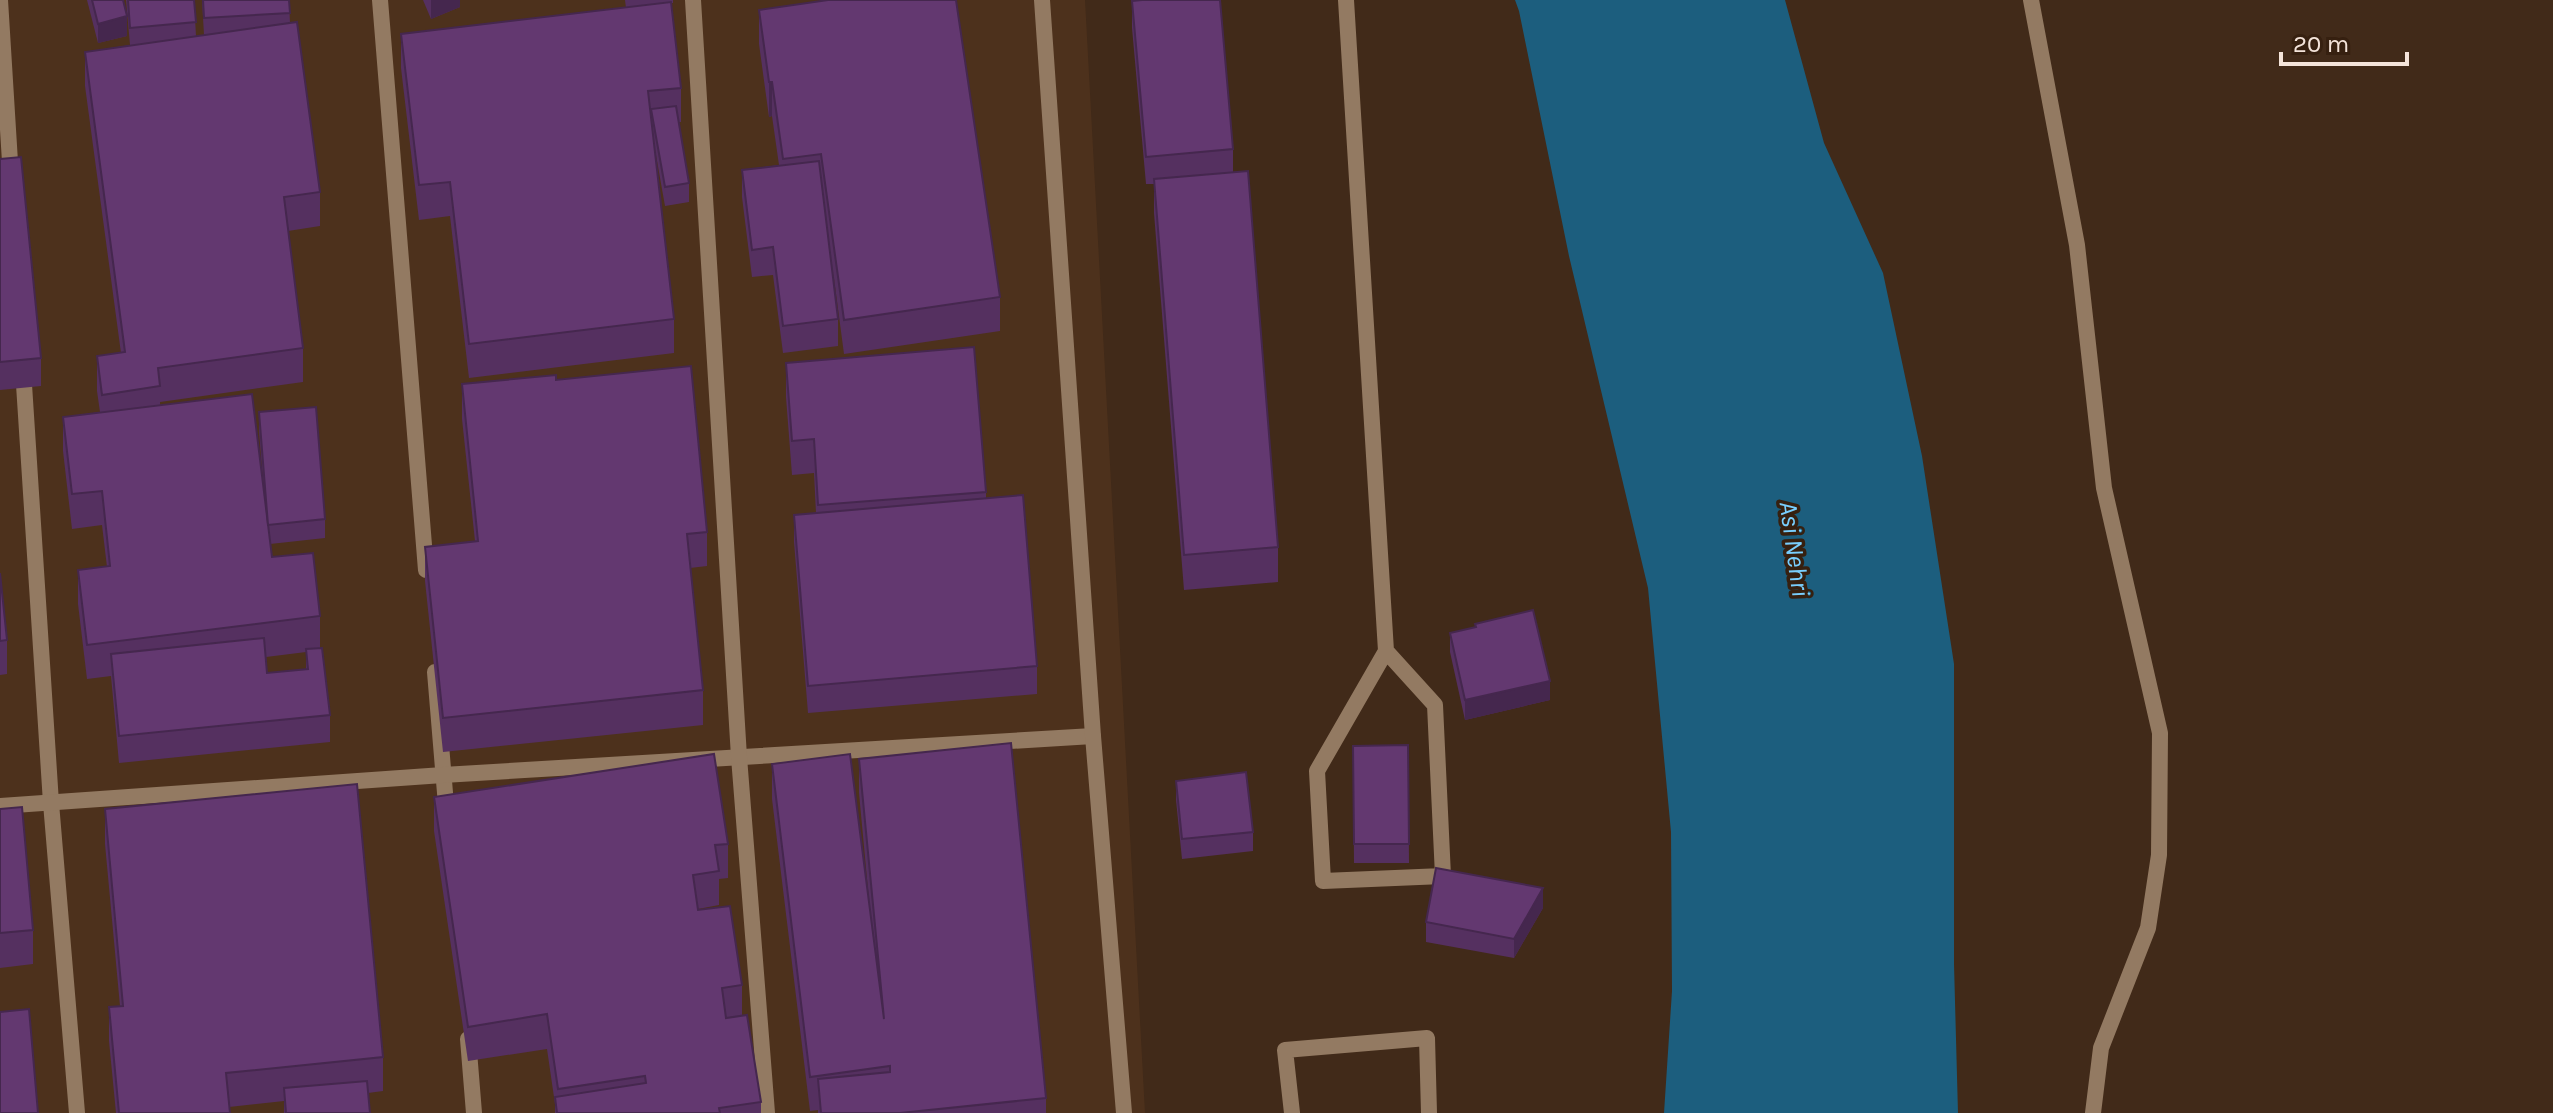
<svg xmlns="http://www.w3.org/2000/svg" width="2553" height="1113" font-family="Karla,sans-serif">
	<rect width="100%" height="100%" fill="#412a19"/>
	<path fill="#4d311c" d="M 0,0 L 1085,0 L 1145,1113 L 0,1113 Z"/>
	<path fill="#1c5e7e" d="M 1515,0 L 1785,0 L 1824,143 L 1883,273 L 1922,456 L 1954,664 L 1954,964 L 1958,1113 L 1664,1113 L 1672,991 L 1671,832 L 1648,588 L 1569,256 L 1519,11 Z"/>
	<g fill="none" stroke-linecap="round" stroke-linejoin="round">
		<g stroke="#937a62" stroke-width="16">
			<path d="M 0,0 L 11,178"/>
			<path d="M 380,0 L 426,570"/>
			<path d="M 1346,0 L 1386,651 L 1317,771 L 1323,881 L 1443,876 L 1435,705 L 1386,651"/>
			<path d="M 23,369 L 51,803 L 77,1113"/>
			<path d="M 435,672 L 447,817"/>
			<path d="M 0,806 L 443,775 L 1093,736"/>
			<path d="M 468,1039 L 474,1113"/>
			<path d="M 1292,1113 L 1285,1050 L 1427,1038 L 1429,1113"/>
		</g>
		<g stroke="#937a62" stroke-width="16">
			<path d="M 693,0 L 739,757 L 767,1113"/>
			<path d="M 1042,0 L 1093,736 L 1124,1113"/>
			<path d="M 2031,0 L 2077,245 L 2104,488 L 2160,733 L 2159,855 L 2148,928 L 2101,1048 L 2093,1113"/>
		</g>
	</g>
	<g fill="#553060" fill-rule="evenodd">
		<path d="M 87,0 L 123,0 L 127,36 L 98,43 Z"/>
		<path d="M 126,0 L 194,0 L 196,36 L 204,35 L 202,0 L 289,0 L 290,23 L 320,192 L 320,226 L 288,231 L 303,348 L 303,382 L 160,402 L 160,405 L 264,492 L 259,431 L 259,412 L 325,519 L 325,538 L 270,544 L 272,557 L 320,616 L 320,648 L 330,715 L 330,742 L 119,763 L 111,676 L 87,679 L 78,604 L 78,570 L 107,567 L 102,525 L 72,529 L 63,451 L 63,417 L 100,412 L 97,391 L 97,356 L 121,353 L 85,86 L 85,52 L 130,45 ZM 306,652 L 306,669 L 267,673 L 266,657 Z"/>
		<path d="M 423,0 L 460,0 L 460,7 L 431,19 Z"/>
		<path d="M 625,0 L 673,0 L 673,3 L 671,3 L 681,88 L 681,122 L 679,122 L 689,183 L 689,202 L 665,206 L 654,144 L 674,319 L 674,353 L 469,378 L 450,216 L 419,220 L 401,68 L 401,34 L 626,8 Z"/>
		<path d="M 1132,1 L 1233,149 L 1233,172 L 1278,547 L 1278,582 L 1184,590 L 1154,213 L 1154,184 L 1146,184 L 1132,28 Z"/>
		<path d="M 759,10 L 1000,297 L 1000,331 L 844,354 L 833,271 L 838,319 L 838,346 L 783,353 L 773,275 L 752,277 L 742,197 L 742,170 L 779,165 L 772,116 L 769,117 L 759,44 Z"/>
		<path d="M 0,159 L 41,358 L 41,386 L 0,390 Z"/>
		<path d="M 786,363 L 986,492 L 986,498 L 1037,666 L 1037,694 L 808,713 L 794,542 L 794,515 L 816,513 L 814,473 L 792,475 L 786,397 Z"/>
		<path d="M 556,380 L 707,532 L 707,566 L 690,568 L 703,690 L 703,725 L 443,752 L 425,581 L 425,547 L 475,541 L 462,419 L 462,384 Z"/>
		<path d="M 0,573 L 7,640 L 7,674 L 0,675 Z"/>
		<path d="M 1475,627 L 1550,700 L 1465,720 L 1450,652 L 1450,633 Z"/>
		<path d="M 1408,745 L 1409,863 L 1354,863 L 1353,746 Z"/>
		<path d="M 859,759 L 1046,1098 L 1046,1113 L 818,1113 L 818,1110 L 810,1111 L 772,799 L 772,764 L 870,911 L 859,793 Z"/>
		<path d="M 1176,781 L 1253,832 L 1253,851 L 1182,859 L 1176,800 Z"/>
		<path d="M 434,797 L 728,844 L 728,878 L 719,879 L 719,905 L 698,909 L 742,985 L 742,1016 L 761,1102 L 761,1113 L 555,1113 L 555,1104 L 547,1049 L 468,1061 L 434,831 Z"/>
		<path d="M 0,809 L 33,930 L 33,964 L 0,968 Z"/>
		<path d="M 105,809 L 383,1057 L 383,1091 L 368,1093 L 370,1113 L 284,1113 L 284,1101 L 229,1107 L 230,1113 L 116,1113 L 109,1041 L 109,1007 L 120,1006 L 105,844 Z"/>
		<path d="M 1543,908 L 1514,958 L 1426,942 L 1426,922 Z"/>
	</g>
	<g fill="#45274e">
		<path d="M 431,0 L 460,0 L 460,7 L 431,19 Z"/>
		<path d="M 127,16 L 127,36 L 98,43 L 98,24 Z"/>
		<path d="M 769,82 L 772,82 L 772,116 L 769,117 Z"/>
		<path d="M 1550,681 L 1550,700 L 1465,720 L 1465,700 Z"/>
		<path d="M 1543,888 L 1543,908 L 1514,958 L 1514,939 Z"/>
	</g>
	<g fill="#633870" stroke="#45274e" stroke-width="2">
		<path d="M 92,0 L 123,0 L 127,16 L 98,24 Z"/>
		<path d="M 128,0 L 194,0 L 196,22 L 130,28 Z"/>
		<path d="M 203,0 L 289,0 L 290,13 L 204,18 Z"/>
		<path d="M 828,0 L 956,0 L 1000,297 L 844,320 L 821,154 L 783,159 L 772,82 L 769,82 L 759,10 Z"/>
		<path d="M 1142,0 L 1220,0 L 1233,149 L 1146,157 L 1132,1 Z"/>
		<path d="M 671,2 L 681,88 L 648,91 L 674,319 L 469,344 L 450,182 L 419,185 L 401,34 Z"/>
		<path d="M 297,22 L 320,192 L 284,197 L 303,348 L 158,368 L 160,386 L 102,395 L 97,356 L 125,352 L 85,52 Z"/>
		<path d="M 676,106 L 689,183 L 665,187 L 651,109 Z"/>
		<path d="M 21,157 L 41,358 L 0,362 L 0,159 Z"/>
		<path d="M 819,161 L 838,319 L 783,326 L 773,247 L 752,250 L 742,170 Z"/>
		<path d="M 1248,171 L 1278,547 L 1184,555 L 1154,179 Z"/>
		<path d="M 974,347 L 986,492 L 818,505 L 814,439 L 792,441 L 786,363 Z"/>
		<path d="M 691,366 L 707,532 L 687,534 L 703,690 L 443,718 L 425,547 L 478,541 L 462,384 L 556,375 L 556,380 Z"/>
		<path d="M 252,394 L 272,557 L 313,553 L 320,616 L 87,645 L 78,570 L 110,566 L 102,491 L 72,494 L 63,417 Z"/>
		<path d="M 316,407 L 325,519 L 268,525 L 259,412 Z"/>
		<path d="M 1023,495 L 1037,666 L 808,686 L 794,515 Z"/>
		<path d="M 0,573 L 7,640 L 0,641 Z"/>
		<path d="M 1533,610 L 1550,681 L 1465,700 L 1450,633 L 1476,627 L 1475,624 Z"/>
		<path d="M 264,638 L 267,673 L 308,669 L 306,649 L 322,648 L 330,715 L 119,736 L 111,654 Z"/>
		<path d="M 1011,743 L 1046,1098 L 900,1113 L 821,1113 L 818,1079 L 890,1072 L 890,1066 L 810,1077 L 772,764 L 850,754 L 884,1019 L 859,759 Z"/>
		<path d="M 1408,745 L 1409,844 L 1354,844 L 1353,746 Z"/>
		<path d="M 714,754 L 728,844 L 715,845 L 719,871 L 693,875 L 698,910 L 730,906 L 742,985 L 722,988 L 726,1018 L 747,1015 L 761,1102 L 719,1108 L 720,1113 L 557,1113 L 555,1097 L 646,1083 L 645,1076 L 558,1089 L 547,1014 L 468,1027 L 434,797 Z"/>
		<path d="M 1246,772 L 1253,832 L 1182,839 L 1176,781 Z"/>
		<path d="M 357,784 L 383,1057 L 226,1073 L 230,1113 L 119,1113 L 109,1007 L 123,1006 L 105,809 Z"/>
		<path d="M 22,807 L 33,930 L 0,933 L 0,809 Z"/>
		<path d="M 1436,868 L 1543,888 L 1514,939 L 1426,922 Z"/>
		<path d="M 29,1009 L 38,1113 L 0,1113 L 0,1012 Z"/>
		<path d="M 367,1081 L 370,1113 L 286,1113 L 284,1088 Z"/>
	</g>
	<g text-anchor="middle" stroke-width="7" stroke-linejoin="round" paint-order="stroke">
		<g font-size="26" font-style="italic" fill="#79cffe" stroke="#362010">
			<text transform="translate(1795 549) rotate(82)" y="9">Asi Nehri</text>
		</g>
	</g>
	<path d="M2281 52v12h126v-12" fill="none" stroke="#f4e4da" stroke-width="4"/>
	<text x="2293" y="52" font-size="24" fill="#f4e4da" stroke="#362010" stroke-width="6" paint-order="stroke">20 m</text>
</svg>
